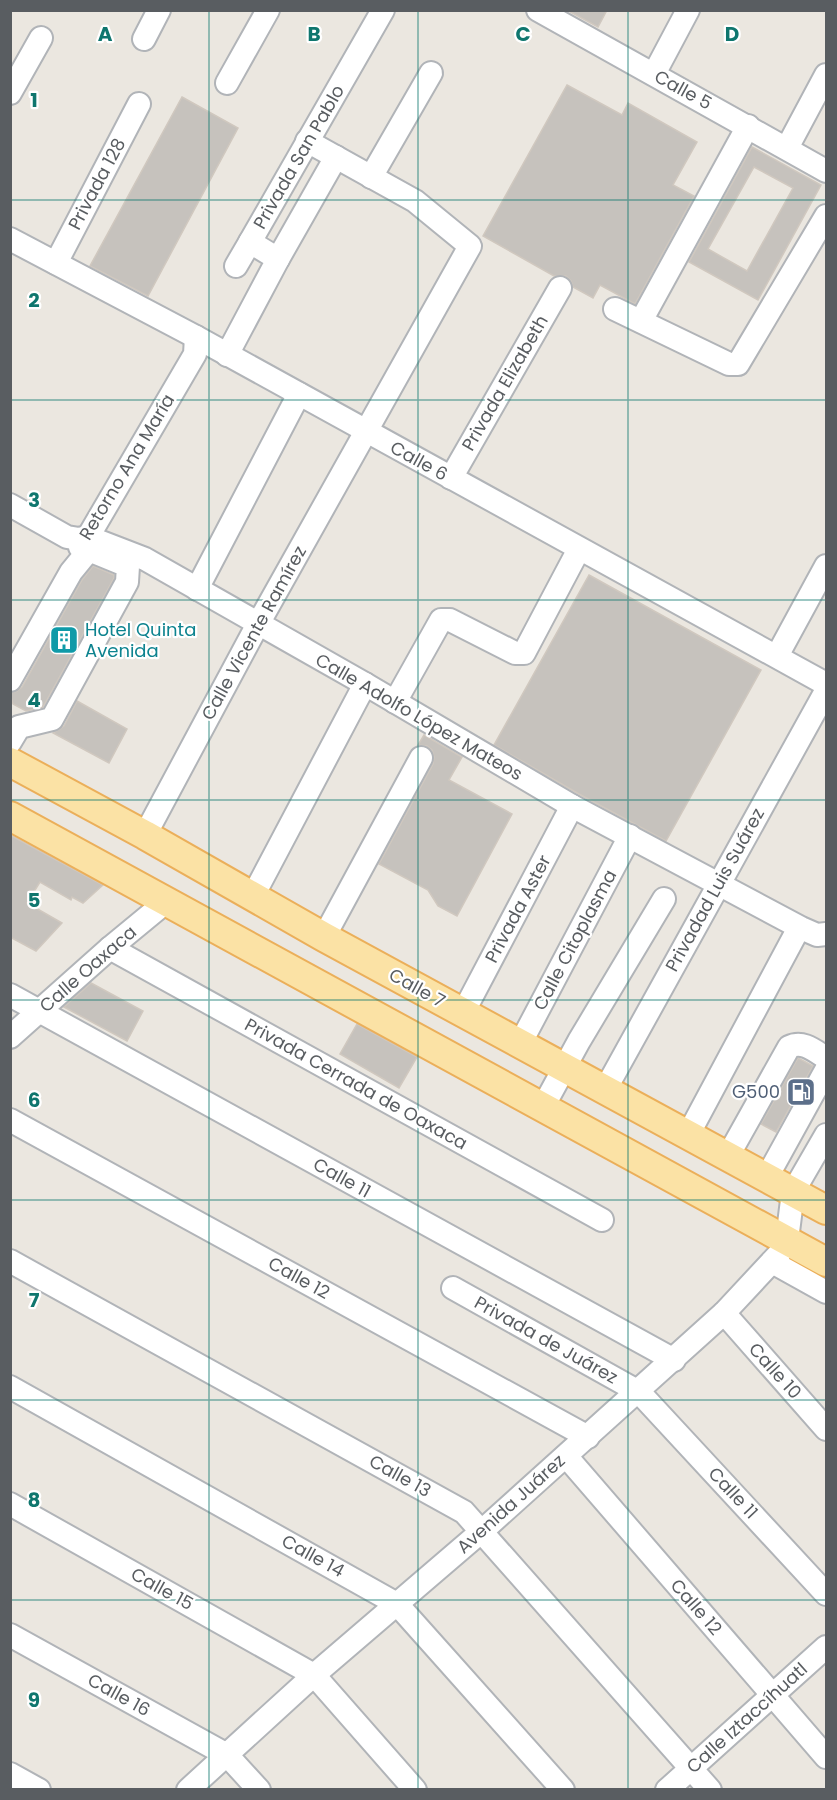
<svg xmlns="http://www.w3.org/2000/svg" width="837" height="1800" font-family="Poppins,sans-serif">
	<rect width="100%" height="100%" fill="#ebe7e0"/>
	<g fill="#c6c2bd" stroke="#d0c8bf" stroke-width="1.5" fill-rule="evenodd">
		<path d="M 567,10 L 607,10 L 598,27 Z"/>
		<path d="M 567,85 L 622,115 L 628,103 L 697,142 L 673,185 L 694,196 L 635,304 L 600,285 L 593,298 L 573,287 L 571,281 L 566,276 L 554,276 L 483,236 Z"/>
		<path d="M 182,97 L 238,128 L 148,296 L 90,266 Z"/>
		<path d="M 752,147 L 821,185 L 758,300 L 689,262 ZM 754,167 L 793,188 L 747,271 L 708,249 Z"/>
		<path d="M 93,566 L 114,575 L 114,578 L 43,707 L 26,711 L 13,704 L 10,693 L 17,691 L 22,687 L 82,580 Z"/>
		<path d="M 589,575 L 761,670 L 666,841 L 579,794 L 494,745 Z"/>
		<path d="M 77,701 L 127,729 L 109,763 L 53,733 L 64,726 Z"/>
		<path d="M 424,735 L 462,757 L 449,780 L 512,814 L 457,916 L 438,906 L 428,890 L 379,864 L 433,764 L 434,757 L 432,750 L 427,746 L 418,745 Z"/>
		<path d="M 10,835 L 103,885 L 83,903 L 72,897 L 71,900 L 40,882 L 27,903 L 62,923 L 36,951 L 10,937 Z"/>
		<path d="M 91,983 L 143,1011 L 127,1041 L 64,1007 Z"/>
		<path d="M 357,1024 L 417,1057 L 399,1088 L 340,1054 Z"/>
		<path d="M 798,1058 L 813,1066 L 776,1132 L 761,1124 Z"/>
	</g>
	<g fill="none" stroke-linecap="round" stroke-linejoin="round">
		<g stroke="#b1b4b8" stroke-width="26">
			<g id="minor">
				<path d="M 538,10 L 826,171"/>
				<path d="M 144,39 L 159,10"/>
				<path d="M 654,74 L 688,10"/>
				<path d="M 227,83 L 268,10"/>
				<path d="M 10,93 L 41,38"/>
				<path d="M 787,148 L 826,75"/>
				<path d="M 371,177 L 431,73"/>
				<path d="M 10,239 L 196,337 L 826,684"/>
				<path d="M 278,259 L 336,157"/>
				<path d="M 56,263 L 139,104"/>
				<path d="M 236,266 L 250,242"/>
				<path d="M 615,309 L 729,364 L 738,364 L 826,216"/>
				<path d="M 641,321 L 748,126"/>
				<path d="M 227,355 L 278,259 L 250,242 L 383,10"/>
				<path d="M 451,478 L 560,288"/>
				<path d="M 10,505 L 67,537 L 79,539 L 88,537 L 145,559 L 365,684 L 572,806 L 801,928 L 817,935 L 826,934"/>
				<path d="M 80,547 L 88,537 L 195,354 L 196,337"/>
				<path d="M 197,589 L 299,394"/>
				<path d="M 777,656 L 826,566"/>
				<path d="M 10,680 L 71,572 L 89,550 L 128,566 L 127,582 L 52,719 L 19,727 L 10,742"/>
				<path d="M 395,702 L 441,620 L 450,620 L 515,653 L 524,653 L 579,549"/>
				<path d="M 145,835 L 258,624 L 470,246 L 415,201 L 307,141"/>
				<path d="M 253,896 L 365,684"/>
				<path d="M 324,937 L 421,758"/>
				<path d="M 110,948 L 602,1220"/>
				<path d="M 10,995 L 674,1360"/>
				<path d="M 463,1013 L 572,806"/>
				<path d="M 10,1037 L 110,948 L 167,901"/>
				<path d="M 520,1044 L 630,836"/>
				<path d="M 605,1090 L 826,691"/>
				<path d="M 543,1107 L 579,1041 L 664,899"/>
				<path d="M 10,1120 L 588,1437"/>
				<path d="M 688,1135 L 794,937"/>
				<path d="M 728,1156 L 789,1047 C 803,1040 815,1051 826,1058"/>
				<path d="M 767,1177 L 826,1070"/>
				<path d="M 10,1261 L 464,1512 L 710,1790"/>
				<path d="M 772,1262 L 826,1292"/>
				<path d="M 453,1288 L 639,1392 L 826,1594"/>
				<path d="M 724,1313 L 826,1429"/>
				<path d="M 10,1387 L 397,1604 L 563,1790"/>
				<path d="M 566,1456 L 826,1757"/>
				<path d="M 10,1504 L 314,1675 L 415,1790"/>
				<path d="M 10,1635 L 227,1755 L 259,1790"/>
				<path d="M 10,1774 L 39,1790"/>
				<path d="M 188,1790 L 314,1675 L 482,1531 L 724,1313 L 779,1254 L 787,1240 L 793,1192 L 826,1135"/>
				<path d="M 667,1790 L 826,1647"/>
			</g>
		</g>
		<g stroke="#ebaf5a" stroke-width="32">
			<g id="major">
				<path d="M 10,762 L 145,835 L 324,937 L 826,1210"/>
				<path d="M 10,816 L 826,1262"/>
			</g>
		</g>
		<use href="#minor" stroke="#fff" stroke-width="22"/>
		<use href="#major" stroke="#fbe2a5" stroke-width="28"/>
	</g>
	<path fill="none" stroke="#0f766e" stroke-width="1.5" stroke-opacity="0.55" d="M 209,10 L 209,1790M 418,10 L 418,1790M 628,10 L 628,1790M 10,200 L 826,200M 10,400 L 826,400M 10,600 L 826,600M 10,800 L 826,800M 10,1000 L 826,1000M 10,1200 L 826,1200M 10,1400 L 826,1400M 10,1600 L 826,1600"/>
	<defs>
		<g id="building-square" transform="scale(1.5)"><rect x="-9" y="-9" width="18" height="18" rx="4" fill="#0f9aa8" stroke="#fff"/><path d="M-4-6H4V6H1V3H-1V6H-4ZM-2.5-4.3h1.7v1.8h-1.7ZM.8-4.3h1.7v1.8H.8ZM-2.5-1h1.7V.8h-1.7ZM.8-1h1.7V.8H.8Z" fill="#fff"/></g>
		<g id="fuel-square" transform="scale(1.5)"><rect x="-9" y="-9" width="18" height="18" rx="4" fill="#5c6f8a" stroke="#fff"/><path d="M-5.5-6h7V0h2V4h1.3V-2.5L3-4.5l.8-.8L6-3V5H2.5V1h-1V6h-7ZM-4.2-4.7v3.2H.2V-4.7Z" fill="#fff"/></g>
	</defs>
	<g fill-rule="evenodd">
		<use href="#building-square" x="64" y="640"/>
		<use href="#fuel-square" x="801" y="1092"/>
	</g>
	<g text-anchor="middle" stroke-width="4.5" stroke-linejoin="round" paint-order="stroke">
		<g font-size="18" fill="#595d61" stroke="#fff">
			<text transform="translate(683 90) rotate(29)" y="6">Calle 5</text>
			<text transform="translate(299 157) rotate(-60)" y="6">Privada San Pablo</text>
			<text transform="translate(97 184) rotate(-62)" y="6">Privada 128</text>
			<text transform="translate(505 383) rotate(-60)" y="6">Privada Elizabeth</text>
			<text transform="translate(419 461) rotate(29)" y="6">Calle 6</text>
			<text transform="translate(127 467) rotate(-59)" y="6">Retorno Ana María</text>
			<text transform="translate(254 633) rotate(-61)" y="6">Calle Vicente Ramírez</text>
			<text transform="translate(419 717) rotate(30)" y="6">Calle Adolfo López Mateos</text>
			<text transform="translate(715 890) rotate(-61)" y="6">Privadad Luis Suárez</text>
			<text transform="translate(518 909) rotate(-62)" y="6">Privada Aster</text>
			<text transform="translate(575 940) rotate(-62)" y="6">Calle Citoplasma</text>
			<text transform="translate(88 969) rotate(-41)" y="6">Calle Oaxaca</text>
			<text transform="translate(417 988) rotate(29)" y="6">Calle 7</text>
			<text transform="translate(356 1084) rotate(29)" y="6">Privada Cerrada de Oaxaca</text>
			<text transform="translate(342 1178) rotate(29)" y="6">Calle 11</text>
			<text transform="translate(299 1278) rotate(29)" y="6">Calle 12</text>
			<text transform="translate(546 1340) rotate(29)" y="6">Privada de Juárez</text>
			<text transform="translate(775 1371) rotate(48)" y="6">Calle 10</text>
			<text transform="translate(400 1476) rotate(29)" y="6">Calle 13</text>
			<text transform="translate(733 1493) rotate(47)" y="6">Calle 11</text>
			<text transform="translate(511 1504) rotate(-42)" y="6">Avenida Juárez</text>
			<text transform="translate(313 1556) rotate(29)" y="6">Calle 14</text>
			<text transform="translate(162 1589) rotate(29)" y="6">Calle 15</text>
			<text transform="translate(696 1607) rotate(49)" y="6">Calle 12</text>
			<text transform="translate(119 1695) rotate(29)" y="6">Calle 16</text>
			<text transform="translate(747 1718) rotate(-42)" y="6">Calle Iztaccíhuatl</text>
		</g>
		<g font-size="18" fill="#0d838f" stroke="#fff" text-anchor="start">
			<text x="85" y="636">Hotel Quinta<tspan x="85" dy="21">Avenida</tspan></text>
		</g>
		<g font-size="18" fill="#4e5e75" stroke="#fff" text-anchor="end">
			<text x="780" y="1098">G500</text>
		</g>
	</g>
	<g font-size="20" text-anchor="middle" font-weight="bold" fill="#0f766e" stroke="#fff" stroke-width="4.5" stroke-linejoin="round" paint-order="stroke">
		<text x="105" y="41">A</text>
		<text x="314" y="41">B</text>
		<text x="523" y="41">C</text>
		<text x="732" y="41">D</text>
		<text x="34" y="107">1</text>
		<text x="34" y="307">2</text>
		<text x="34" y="507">3</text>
		<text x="34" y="707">4</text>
		<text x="34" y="907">5</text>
		<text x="34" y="1107">6</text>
		<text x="34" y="1307">7</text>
		<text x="34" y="1507">8</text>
		<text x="34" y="1707">9</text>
	</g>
	<rect width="837" height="1800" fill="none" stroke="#595d61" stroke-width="24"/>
</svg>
